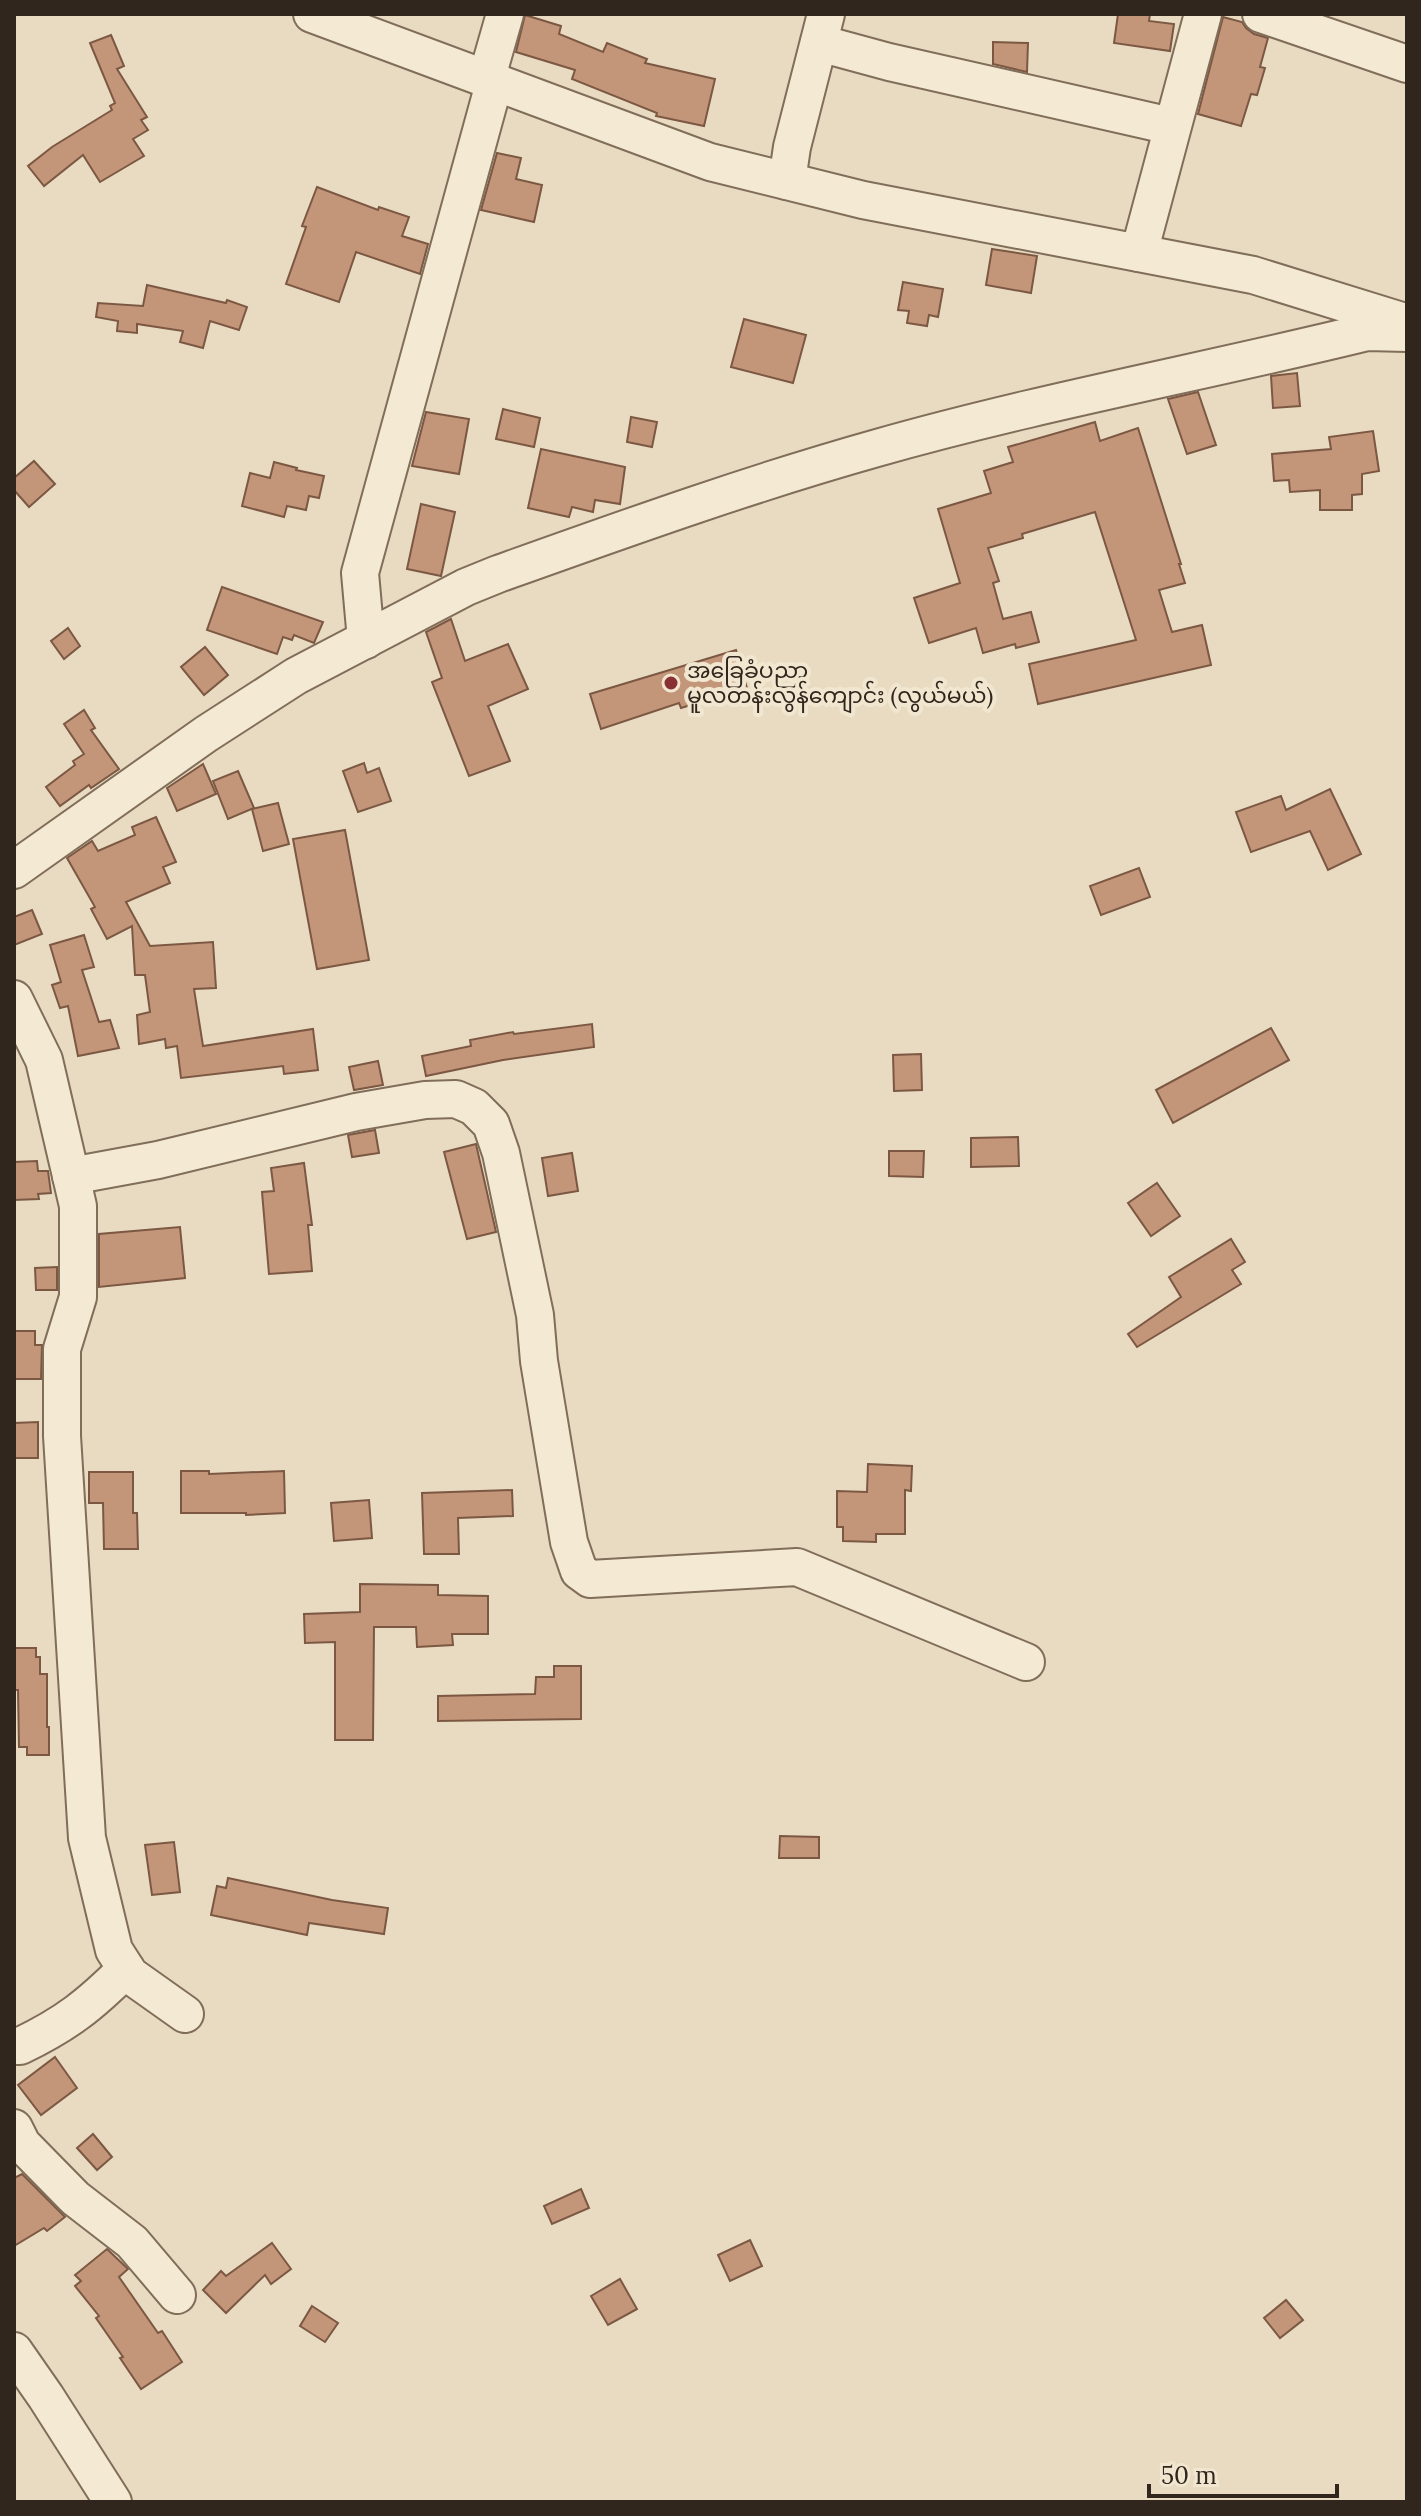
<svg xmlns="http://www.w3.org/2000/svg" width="1421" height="2516" font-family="Lora,'Noto Sans Myanmar',serif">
	<rect width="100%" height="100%" fill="#e8dbc1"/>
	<g fill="#c3967a" stroke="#7c5843" stroke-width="2">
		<path d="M 1118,14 L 1150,14 L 1149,21 L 1174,24 L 1170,51 L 1114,43 Z"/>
		<path d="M 525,15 L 561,26 L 559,34 L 603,52 L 607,43 L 647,59 L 645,63 L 715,79 L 704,126 L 656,116 L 657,113 L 572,79 L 575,70 L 516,52 Z"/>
		<path d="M 1223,17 L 1242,22 L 1246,28 L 1254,34 L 1268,38 L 1260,67 L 1265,68 L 1257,95 L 1251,94 L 1241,126 L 1198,114 Z"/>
		<path d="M 111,35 L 124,66 L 117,69 L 147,117 L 141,120 L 148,130 L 133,139 L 144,156 L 100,182 L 83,155 L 44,186 L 28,166 L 52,147 L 112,110 L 110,106 L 115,103 L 90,43 Z"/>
		<path d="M 993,42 L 1028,43 L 1027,72 L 993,64 Z"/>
		<path d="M 497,153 L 521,158 L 516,179 L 542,185 L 534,222 L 481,210 Z"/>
		<path d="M 317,187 L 378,210 L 379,207 L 409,217 L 402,236 L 428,244 L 420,274 L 356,252 L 339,302 L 286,284 L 306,227 L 302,226 Z"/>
		<path d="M 992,249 L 1037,256 L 1031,293 L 986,285 Z"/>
		<path d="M 903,282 L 943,289 L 938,317 L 929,315 L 927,326 L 907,323 L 909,311 L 898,310 Z"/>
		<path d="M 147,285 L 226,303 L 227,300 L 247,307 L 239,330 L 210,321 L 203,348 L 180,342 L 183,331 L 137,324 L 137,333 L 117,331 L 118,321 L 96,317 L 98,303 L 143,306 Z"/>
		<path d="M 744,319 L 806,335 L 793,383 L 731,367 Z"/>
		<path d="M 1297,373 L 1300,406 L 1273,408 L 1271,376 Z"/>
		<path d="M 1198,392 L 1216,445 L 1187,454 L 1168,399 Z"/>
		<path d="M 503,409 L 540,418 L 534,447 L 496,439 Z"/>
		<path d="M 426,412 L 469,419 L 459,474 L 412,466 Z"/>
		<path d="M 631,417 L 657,422 L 652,447 L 627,442 Z"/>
		<path d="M 1095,422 L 1100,441 L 1138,428 L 1181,564 L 1179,564 L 1185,583 L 1159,590 L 1172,632 L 1202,625 L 1211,665 L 1038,704 L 1029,664 L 1136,640 L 1095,512 L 1022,534 L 1023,538 L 988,548 L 999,581 L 993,583 L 1003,619 L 1031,612 L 1039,642 L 1016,648 L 1015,644 L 983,653 L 976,628 L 929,643 L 914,598 L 960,583 L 938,509 L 991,493 L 984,471 L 1013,462 L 1008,447 Z"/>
		<path d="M 1373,431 L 1379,471 L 1362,474 L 1362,494 L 1352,495 L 1352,510 L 1320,510 L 1320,490 L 1290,492 L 1289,480 L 1274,481 L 1272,454 L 1331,449 L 1329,437 Z"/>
		<path d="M 541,449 L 625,467 L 620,504 L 595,500 L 593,512 L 572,507 L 569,517 L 528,508 Z"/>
		<path d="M 34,461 L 55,484 L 29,507 L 14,490 L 14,478 Z"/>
		<path d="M 274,462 L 297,468 L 296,470 L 324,476 L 319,498 L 309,496 L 306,510 L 287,506 L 284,517 L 242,506 L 250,473 L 270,478 Z"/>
		<path d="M 421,504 L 455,512 L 441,576 L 407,569 Z"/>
		<path d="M 222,587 L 323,622 L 314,643 L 294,635 L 292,640 L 283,637 L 277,654 L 207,630 Z"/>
		<path d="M 451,619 L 465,661 L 508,644 L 528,689 L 488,706 L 510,761 L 469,776 L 432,682 L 442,678 L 426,632 Z"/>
		<path d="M 68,628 L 80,646 L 64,659 L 51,641 Z"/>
		<path d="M 205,647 L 228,675 L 204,695 L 181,667 Z"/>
		<path d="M 736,650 L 747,688 L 681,708 L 679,703 L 601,729 L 590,694 Z"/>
		<path d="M 84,710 L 95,728 L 91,730 L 119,769 L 91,788 L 89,785 L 60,806 L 46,787 L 75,765 L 73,761 L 84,754 L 64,724 Z"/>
		<path d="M 364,763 L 367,773 L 379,768 L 391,801 L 358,812 L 343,771 Z"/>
		<path d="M 203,764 L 216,794 L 177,811 L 167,788 Z"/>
		<path d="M 238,771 L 254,808 L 228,819 L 213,781 Z"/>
		<path d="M 1330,789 L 1361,854 L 1328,870 L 1310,831 L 1251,852 L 1236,812 L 1281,796 L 1286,810 Z"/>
		<path d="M 278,803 L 289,844 L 263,851 L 252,809 Z"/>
		<path d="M 156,817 L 176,862 L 163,867 L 170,883 L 126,902 L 150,946 L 213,942 L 216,988 L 194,989 L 203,1046 L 313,1029 L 318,1070 L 284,1074 L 283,1066 L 181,1078 L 177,1046 L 166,1048 L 165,1039 L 139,1044 L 137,1015 L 150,1012 L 145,975 L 135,975 L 132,926 L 107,939 L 91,909 L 95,907 L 67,858 L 92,841 L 98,851 L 135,835 L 132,827 Z"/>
		<path d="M 345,830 L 369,960 L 317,969 L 293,839 Z"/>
		<path d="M 1139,868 L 1150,897 L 1101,915 L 1090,886 Z"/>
		<path d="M 32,910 L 42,934 L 14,945 L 14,917 Z"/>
		<path d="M 84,935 L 94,967 L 82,970 L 99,1022 L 110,1020 L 119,1048 L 78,1056 L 68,1006 L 60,1008 L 52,985 L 61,982 L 50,945 Z"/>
		<path d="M 592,1024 L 594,1047 L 503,1060 L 426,1076 L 422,1056 L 471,1046 L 470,1040 L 513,1032 L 514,1034 Z"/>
		<path d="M 1271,1028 L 1289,1060 L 1173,1123 L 1156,1090 Z"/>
		<path d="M 921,1054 L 922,1090 L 894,1091 L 893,1055 Z"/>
		<path d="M 378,1061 L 383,1085 L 354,1090 L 349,1067 Z"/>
		<path d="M 375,1130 L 379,1153 L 352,1157 L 348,1135 Z"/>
		<path d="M 1018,1137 L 1019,1166 L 971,1167 L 971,1138 Z"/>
		<path d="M 476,1144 L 496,1232 L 467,1239 L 444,1152 Z"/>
		<path d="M 889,1151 L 924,1151 L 923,1177 L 889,1176 Z"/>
		<path d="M 572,1153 L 578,1191 L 548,1196 L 542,1158 Z"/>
		<path d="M 37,1161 L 38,1171 L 48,1171 L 51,1193 L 38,1194 L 39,1199 L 14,1200 L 14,1162 Z"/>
		<path d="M 304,1163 L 312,1225 L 308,1225 L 312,1271 L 269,1274 L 262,1192 L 274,1191 L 271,1168 Z"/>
		<path d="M 1157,1183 L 1180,1216 L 1151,1236 L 1128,1203 Z"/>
		<path d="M 180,1227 L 185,1278 L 99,1287 L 99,1234 Z"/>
		<path d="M 1231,1239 L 1245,1262 L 1232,1270 L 1241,1284 L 1137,1347 L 1128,1334 L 1181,1297 L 1169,1277 Z"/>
		<path d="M 57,1267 L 57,1290 L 36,1290 L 35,1268 Z"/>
		<path d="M 14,1331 L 35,1331 L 35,1345 L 42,1345 L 41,1379 L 14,1379 Z"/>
		<path d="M 38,1422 L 38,1458 L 14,1458 L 14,1423 Z"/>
		<path d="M 868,1464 L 912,1466 L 911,1491 L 905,1490 L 905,1534 L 876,1534 L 876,1542 L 843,1541 L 843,1527 L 837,1527 L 837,1491 L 867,1492 Z"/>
		<path d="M 181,1471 L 209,1471 L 209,1474 L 284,1471 L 285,1513 L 246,1515 L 246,1513 L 181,1513 Z"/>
		<path d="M 89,1472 L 133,1472 L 133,1513 L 137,1513 L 138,1549 L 104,1549 L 103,1503 L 89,1503 Z"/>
		<path d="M 512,1490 L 513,1516 L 458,1518 L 459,1554 L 424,1554 L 422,1493 Z"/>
		<path d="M 369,1500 L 372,1538 L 334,1541 L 331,1503 Z"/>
		<path d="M 360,1584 L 438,1585 L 438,1595 L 488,1596 L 488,1634 L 452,1634 L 453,1645 L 417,1647 L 416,1627 L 374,1627 L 373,1740 L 335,1740 L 335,1642 L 305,1643 L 304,1614 L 360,1612 Z"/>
		<path d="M 14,1648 L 36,1648 L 36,1657 L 40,1657 L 40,1674 L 47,1674 L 47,1727 L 49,1727 L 49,1755 L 27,1755 L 27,1747 L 19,1747 L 18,1690 L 14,1690 Z"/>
		<path d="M 554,1666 L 581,1666 L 581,1719 L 438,1721 L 438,1696 L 535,1694 L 536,1677 L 554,1677 Z"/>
		<path d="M 780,1836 L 819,1837 L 819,1858 L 779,1858 Z"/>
		<path d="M 174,1842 L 180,1892 L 152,1895 L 145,1845 Z"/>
		<path d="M 228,1878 L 332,1900 L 388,1908 L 384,1934 L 309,1923 L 307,1935 L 211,1915 L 217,1886 L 226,1888 Z"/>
		<path d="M 55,2057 L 77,2088 L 41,2115 L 18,2085 Z"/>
		<path d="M 93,2134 L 112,2157 L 97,2170 L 77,2148 Z"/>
		<path d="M 22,2174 L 65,2217 L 47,2231 L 44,2228 L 14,2246 L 14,2178 Z"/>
		<path d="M 581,2189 L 589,2208 L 552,2224 L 544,2206 Z"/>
		<path d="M 750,2240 L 762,2266 L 730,2281 L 718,2255 Z"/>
		<path d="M 272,2243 L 291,2269 L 271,2284 L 265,2275 L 226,2313 L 203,2290 L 221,2271 L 226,2276 Z"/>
		<path d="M 107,2249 L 128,2269 L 119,2277 L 158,2333 L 162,2331 L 182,2362 L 141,2389 L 120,2358 L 123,2357 L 96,2318 L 99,2316 L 75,2286 L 81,2281 L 75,2275 Z"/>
		<path d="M 620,2279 L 637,2309 L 608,2325 L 591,2296 Z"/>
		<path d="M 1286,2300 L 1303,2320 L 1280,2338 L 1264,2318 Z"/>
		<path d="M 312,2306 L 338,2323 L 325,2342 L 300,2326 Z"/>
	</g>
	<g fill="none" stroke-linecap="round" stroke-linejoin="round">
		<g stroke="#806d5a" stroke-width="40">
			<g id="minor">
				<path d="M 312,14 L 710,162 L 863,200 L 1253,275 L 1405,322"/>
				<path d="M 1261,14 L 1407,64"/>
				<path d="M 819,43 L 889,62 L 1171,126"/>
				<path d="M 487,77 L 505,14"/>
				<path d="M 787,181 L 792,147 L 826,14"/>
				<path d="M 1139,253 L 1203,14"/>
				<path d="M 366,640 L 360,573 L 495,80"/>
				<path d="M 14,870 L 206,734 L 296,676 L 466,587 L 498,574 C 624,529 749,484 877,448 C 1039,402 1204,372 1367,332 L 1407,333"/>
				<path d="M 14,999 L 44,1060 L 78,1206 L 78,1297 L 62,1349 L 62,1436 L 87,1838 L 114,1950 L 130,1975 L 185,2014"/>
				<path d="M 71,1176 L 158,1160 L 356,1112 L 425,1100 L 456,1099 L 474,1107 L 491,1124 L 501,1153 L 535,1315 L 539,1361 L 569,1542 L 579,1571 L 590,1579 L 797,1567 L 1026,1662"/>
				<path d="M 14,2046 L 20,2046 C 66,2024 90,2005 126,1969"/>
				<path d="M 14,2128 L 22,2144 L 75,2198 L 132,2242 L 177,2295"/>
				<path d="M 14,2351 L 46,2397 L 113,2502"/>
			</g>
		</g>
		<use href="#minor" stroke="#f4e9d3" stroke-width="36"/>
	</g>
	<circle fill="#883134" stroke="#f1e6cf" stroke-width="3" cx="671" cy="683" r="8"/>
	<g text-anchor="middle" stroke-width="8" stroke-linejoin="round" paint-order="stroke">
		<g font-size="22" fill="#31261d" stroke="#f1e6cf" text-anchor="start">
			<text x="687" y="678">အခြေခံပညာ<tspan x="687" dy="25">မူလတန်းလွန်ကျောင်း (လွယ်မယ်)</tspan></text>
		</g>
	</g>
	<rect width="1421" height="2516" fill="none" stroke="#31261d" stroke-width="32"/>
	<path d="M1149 2484v12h188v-12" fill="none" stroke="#31261d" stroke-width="4"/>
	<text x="1161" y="2484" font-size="24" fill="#31261d" stroke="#f1e6cf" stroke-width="6" paint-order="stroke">50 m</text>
</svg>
